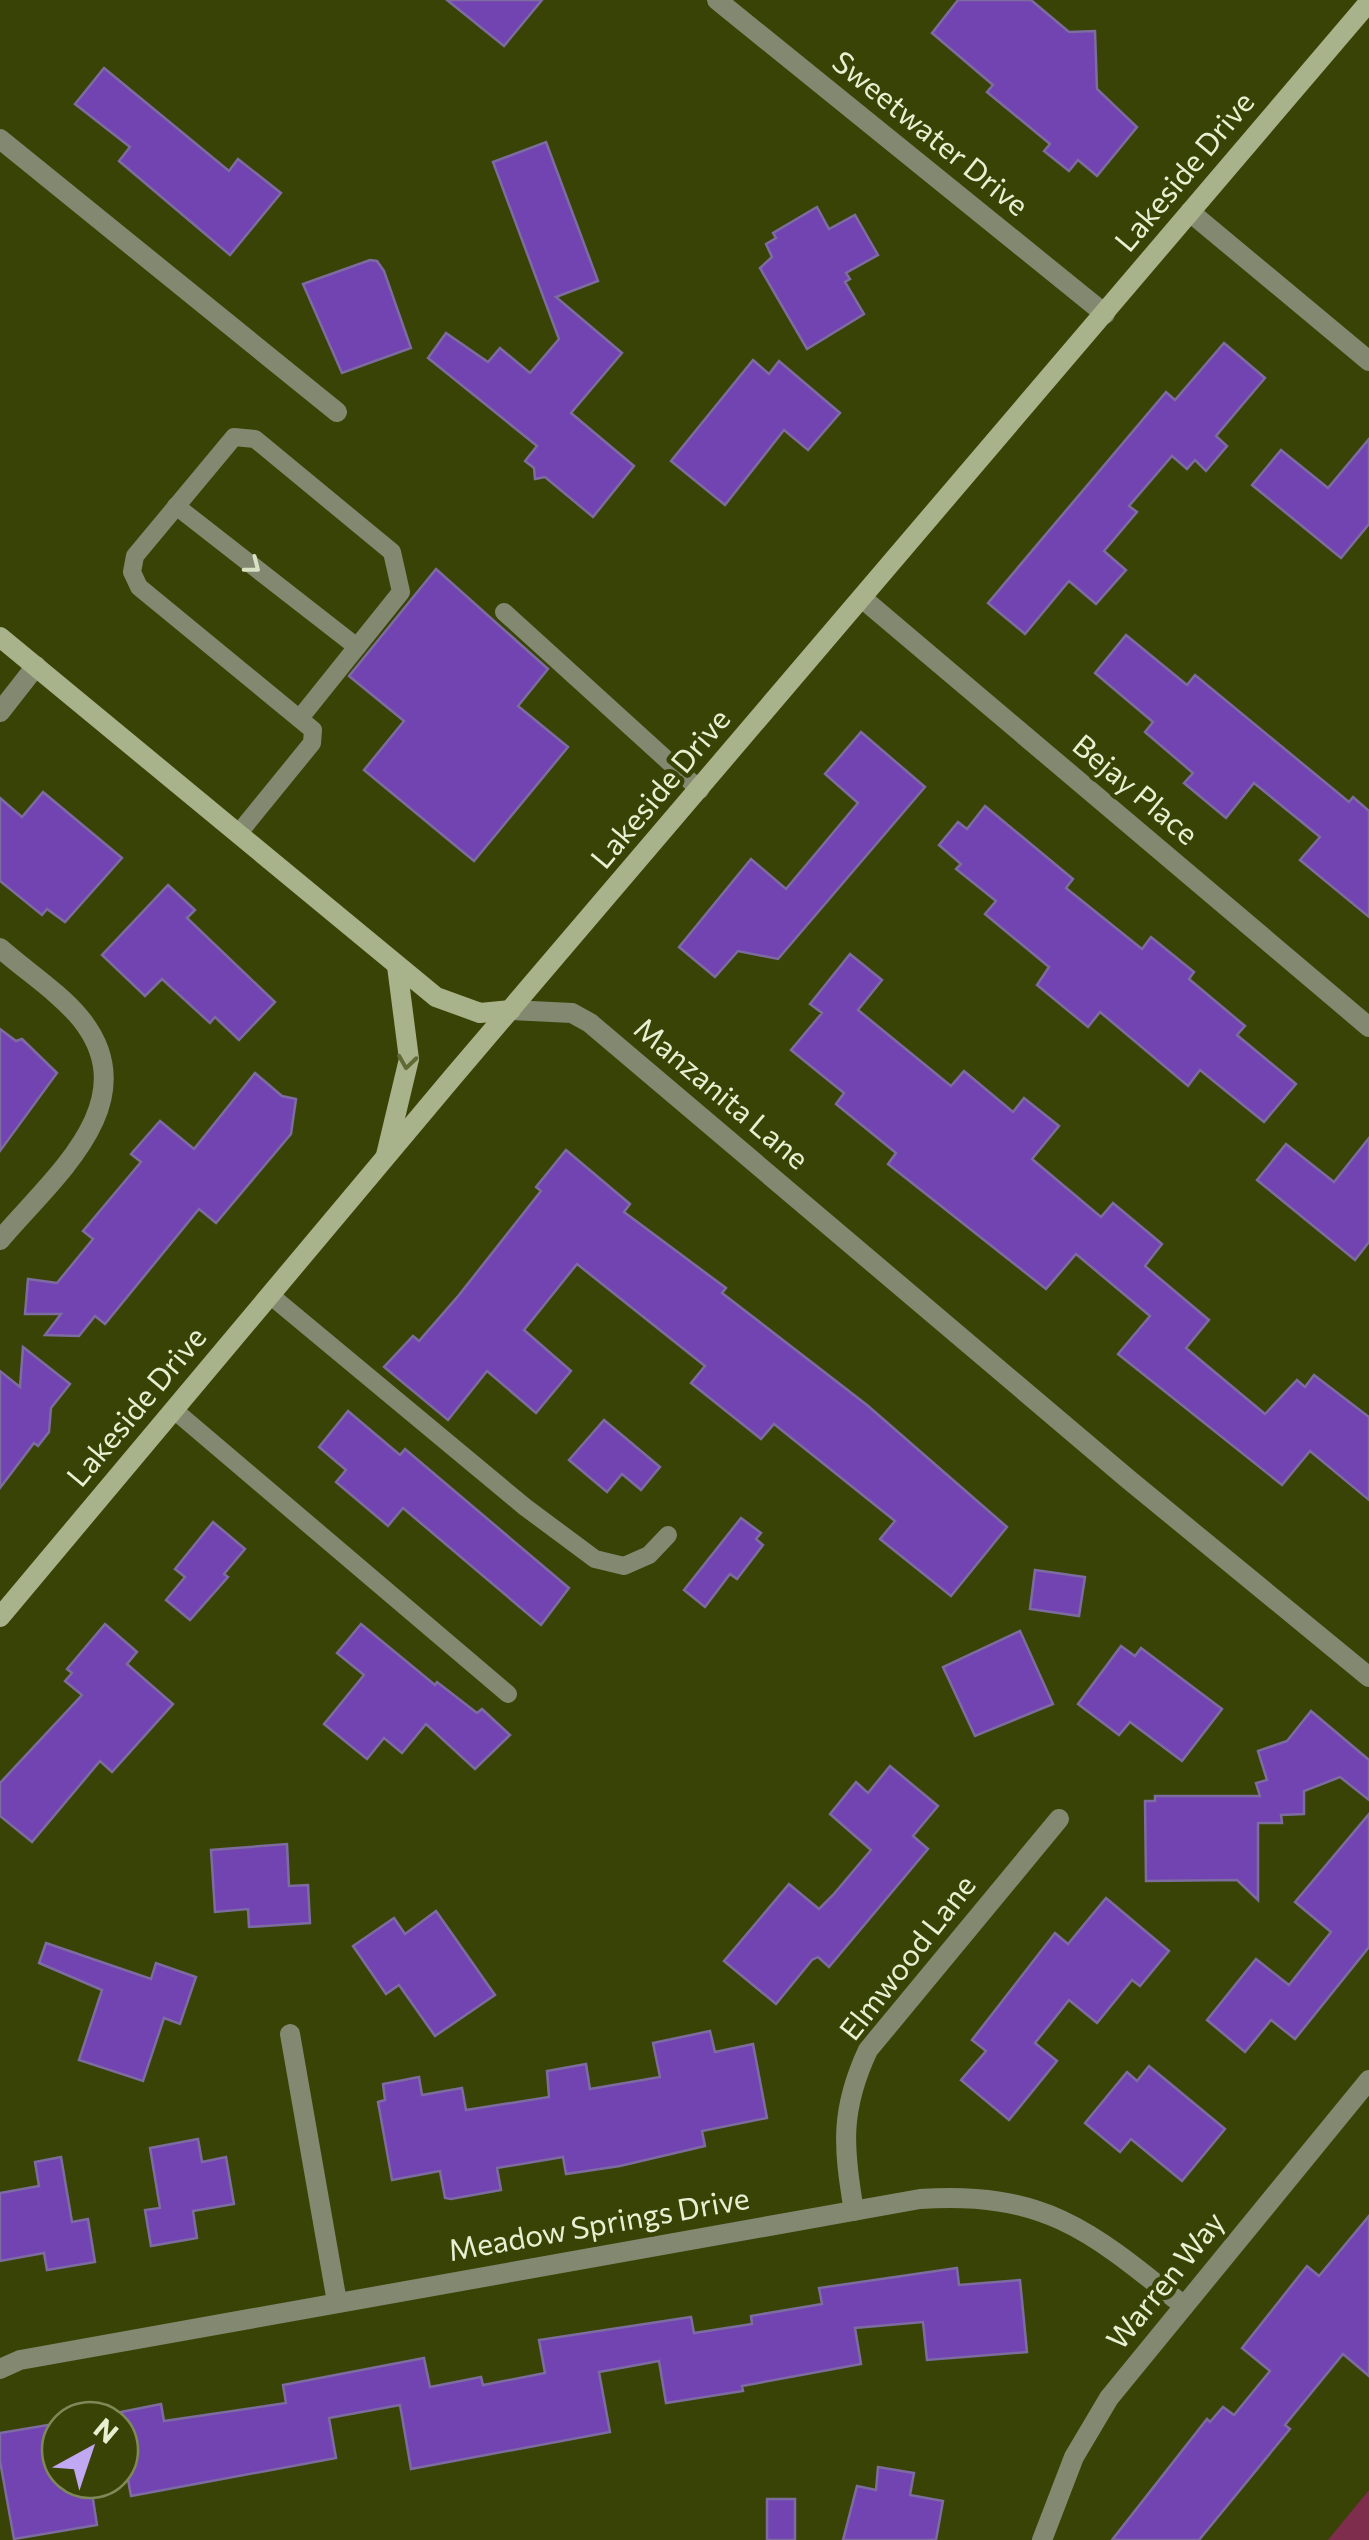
<svg xmlns="http://www.w3.org/2000/svg" width="1369" height="2540" font-family="Commissioner,sans-serif">
	<rect width="100%" height="100%" fill="#394306"/>
	<path fill="#7e2d4d" d="M 1369,2490 L 1369,2540 L 1328,2540 Z"/>
	<g fill="#7144b2" stroke="#7d6ca0" stroke-width="2.5">
		<path d="M 447,0 L 542,0 L 504,46 Z"/>
		<path d="M 958,0 L 1031,0 L 1069,32 L 1095,31 L 1097,89 L 1137,127 L 1097,176 L 1078,160 L 1069,171 L 1044,151 L 1050,144 L 987,92 L 993,85 L 932,33 Z"/>
		<path d="M 104,68 L 229,171 L 238,159 L 281,193 L 230,255 L 119,161 L 130,147 L 75,104 Z"/>
		<path d="M 546,142 L 598,281 L 556,297 L 622,353 L 571,413 L 634,466 L 593,517 L 545,477 L 535,479 L 534,468 L 525,461 L 537,446 L 428,358 L 446,333 L 488,362 L 500,348 L 530,373 L 559,339 L 493,162 Z"/>
		<path d="M 817,207 L 829,229 L 855,215 L 878,255 L 846,273 L 850,279 L 845,282 L 864,314 L 807,349 L 760,268 L 772,257 L 766,244 L 776,238 L 773,233 Z"/>
		<path d="M 370,260 L 377,261 L 384,271 L 411,348 L 342,373 L 303,284 Z"/>
		<path d="M 1224,343 L 1265,378 L 1216,436 L 1227,446 L 1206,471 L 1195,460 L 1187,469 L 1172,456 L 1129,506 L 1137,512 L 1104,551 L 1126,570 L 1096,604 L 1069,581 L 1025,634 L 988,603 L 1166,392 L 1175,400 Z"/>
		<path d="M 753,360 L 769,374 L 779,361 L 840,413 L 808,450 L 784,430 L 725,505 L 671,461 Z"/>
		<path d="M 1369,439 L 1369,524 L 1341,558 L 1252,485 L 1281,450 L 1328,488 Z"/>
		<path d="M 436,569 L 548,669 L 518,706 L 568,747 L 474,861 L 364,770 L 404,721 L 349,676 Z"/>
		<path d="M 1126,635 L 1187,685 L 1195,675 L 1349,802 L 1353,797 L 1369,811 L 1369,917 L 1300,860 L 1320,837 L 1254,783 L 1226,818 L 1184,783 L 1193,773 L 1145,732 L 1153,722 L 1095,673 Z"/>
		<path d="M 861,732 L 925,787 L 778,959 L 738,951 L 715,977 L 679,947 L 751,859 L 786,889 L 858,803 L 825,774 Z"/>
		<path d="M 43,792 L 122,858 L 65,922 L 47,909 L 42,915 L 0,881 L 0,798 L 22,817 Z"/>
		<path d="M 985,806 L 1073,879 L 1066,888 L 1142,949 L 1151,937 L 1194,972 L 1189,979 L 1245,1026 L 1237,1035 L 1296,1084 L 1264,1122 L 1200,1070 L 1188,1086 L 1100,1012 L 1088,1027 L 1037,985 L 1049,967 L 985,914 L 996,901 L 956,869 L 961,864 L 939,845 L 958,822 L 967,829 Z"/>
		<path d="M 168,885 L 195,910 L 187,918 L 275,1002 L 239,1040 L 215,1017 L 210,1023 L 162,979 L 145,996 L 102,955 Z"/>
		<path d="M 850,954 L 882,980 L 858,1010 L 951,1086 L 964,1071 L 1013,1112 L 1024,1098 L 1059,1126 L 1032,1159 L 1101,1217 L 1113,1203 L 1162,1244 L 1145,1266 L 1209,1320 L 1186,1348 L 1265,1414 L 1297,1380 L 1305,1387 L 1314,1375 L 1369,1417 L 1369,1500 L 1310,1451 L 1282,1485 L 1118,1354 L 1150,1316 L 1076,1254 L 1046,1289 L 888,1164 L 896,1153 L 836,1104 L 844,1093 L 791,1050 L 822,1013 L 810,1004 Z"/>
		<path d="M 0,1029 L 16,1041 L 22,1039 L 57,1073 L 0,1151 Z"/>
		<path d="M 255,1073 L 282,1096 L 296,1099 L 291,1134 L 216,1223 L 199,1209 L 105,1324 L 95,1316 L 79,1336 L 45,1335 L 61,1314 L 25,1314 L 28,1279 L 57,1283 L 93,1239 L 83,1231 L 141,1162 L 131,1154 L 160,1121 L 194,1149 Z"/>
		<path d="M 1369,1138 L 1369,1242 L 1355,1260 L 1257,1180 L 1286,1144 L 1334,1182 Z"/>
		<path d="M 566,1150 L 630,1204 L 624,1212 L 726,1288 L 722,1293 L 867,1405 L 1007,1527 L 951,1596 L 880,1539 L 895,1521 L 774,1424 L 761,1439 L 691,1383 L 705,1366 L 577,1264 L 524,1330 L 571,1371 L 536,1413 L 487,1371 L 448,1420 L 384,1367 L 413,1336 L 419,1341 L 459,1295 L 541,1191 L 536,1187 Z"/>
		<path d="M 23,1347 L 70,1384 L 51,1408 L 49,1432 L 38,1446 L 34,1443 L 0,1488 L 0,1371 L 20,1387 Z"/>
		<path d="M 348,1411 L 400,1455 L 405,1449 L 569,1588 L 541,1625 L 403,1508 L 388,1526 L 336,1482 L 346,1470 L 319,1447 Z"/>
		<path d="M 604,1420 L 660,1467 L 641,1490 L 622,1474 L 607,1492 L 569,1460 Z"/>
		<path d="M 741,1518 L 761,1533 L 756,1539 L 763,1545 L 737,1579 L 730,1574 L 705,1607 L 684,1590 Z"/>
		<path d="M 213,1522 L 245,1549 L 224,1574 L 228,1577 L 190,1620 L 166,1600 L 185,1577 L 175,1569 Z"/>
		<path d="M 1035,1570 L 1085,1577 L 1079,1616 L 1030,1609 Z"/>
		<path d="M 105,1624 L 137,1652 L 127,1664 L 173,1704 L 112,1772 L 100,1761 L 32,1842 L 0,1816 L 0,1783 L 82,1695 L 65,1681 L 72,1673 L 67,1669 Z"/>
		<path d="M 361,1624 L 435,1685 L 437,1682 L 477,1713 L 482,1709 L 510,1735 L 475,1769 L 426,1724 L 402,1753 L 384,1738 L 367,1759 L 324,1724 L 364,1675 L 337,1653 Z"/>
		<path d="M 1020,1631 L 1053,1704 L 975,1736 L 943,1667 Z"/>
		<path d="M 1121,1646 L 1135,1656 L 1141,1648 L 1222,1709 L 1182,1761 L 1130,1722 L 1119,1735 L 1078,1704 Z"/>
		<path d="M 1311,1711 L 1369,1760 L 1369,1800 L 1340,1777 L 1304,1791 L 1304,1814 L 1281,1815 L 1282,1823 L 1258,1823 L 1258,1900 L 1237,1880 L 1146,1881 L 1145,1801 L 1155,1801 L 1155,1796 L 1260,1796 L 1256,1783 L 1267,1780 L 1258,1751 L 1287,1741 Z"/>
		<path d="M 890,1766 L 938,1806 L 913,1836 L 928,1849 L 829,1967 L 818,1957 L 812,1960 L 776,2004 L 724,1961 L 789,1884 L 819,1909 L 833,1895 L 871,1850 L 830,1814 L 856,1782 L 868,1793 Z"/>
		<path d="M 1369,1814 L 1369,1947 L 1295,2039 L 1271,2020 L 1245,2052 L 1207,2020 L 1256,1959 L 1289,1985 L 1331,1932 L 1295,1902 Z"/>
		<path d="M 287,1844 L 289,1886 L 308,1885 L 310,1923 L 249,1927 L 248,1909 L 215,1912 L 211,1850 Z"/>
		<path d="M 1106,1898 L 1169,1951 L 1140,1986 L 1132,1980 L 1097,2023 L 1069,2000 L 1035,2043 L 1057,2061 L 1009,2120 L 961,2080 L 986,2051 L 972,2040 L 1055,1933 L 1068,1944 Z"/>
		<path d="M 436,1911 L 495,1995 L 435,2036 L 399,1985 L 386,1994 L 353,1946 L 394,1918 L 405,1934 Z"/>
		<path d="M 46,1943 L 151,1979 L 156,1963 L 196,1977 L 180,2024 L 164,2018 L 143,2081 L 79,2060 L 102,1990 L 39,1963 Z"/>
		<path d="M 710,2031 L 715,2052 L 753,2044 L 767,2118 L 702,2131 L 705,2146 L 620,2166 L 566,2174 L 563,2157 L 497,2168 L 501,2190 L 451,2199 L 445,2198 L 440,2171 L 392,2180 L 378,2102 L 385,2100 L 383,2084 L 419,2077 L 422,2095 L 462,2088 L 466,2110 L 549,2097 L 547,2071 L 586,2064 L 590,2089 L 660,2077 L 653,2043 Z"/>
		<path d="M 1149,2066 L 1225,2129 L 1182,2181 L 1131,2139 L 1120,2152 L 1085,2123 L 1127,2072 L 1137,2081 Z"/>
		<path d="M 198,2139 L 202,2162 L 226,2157 L 234,2204 L 193,2211 L 197,2238 L 151,2246 L 145,2210 L 160,2208 L 150,2148 Z"/>
		<path d="M 61,2157 L 72,2222 L 88,2219 L 95,2262 L 47,2270 L 44,2253 L 0,2261 L 0,2193 L 39,2186 L 35,2162 Z"/>
		<path d="M 1369,2216 L 1369,2376 L 1343,2354 L 1285,2425 L 1290,2429 L 1199,2540 L 1112,2540 L 1207,2419 L 1210,2422 L 1223,2407 L 1234,2415 L 1270,2371 L 1242,2348 L 1307,2266 L 1319,2276 Z"/>
		<path d="M 957,2268 L 959,2285 L 1020,2280 L 1027,2352 L 927,2360 L 923,2322 L 855,2328 L 861,2364 L 742,2386 L 743,2391 L 666,2403 L 659,2361 L 599,2372 L 610,2432 L 411,2469 L 400,2405 L 329,2418 L 336,2458 L 131,2496 L 116,2413 L 161,2404 L 164,2421 L 286,2403 L 283,2385 L 424,2358 L 430,2387 L 481,2377 L 483,2385 L 545,2373 L 539,2340 L 691,2317 L 694,2333 L 752,2324 L 751,2316 L 822,2304 L 819,2288 Z"/>
		<path d="M 60,2423 L 60,2480 L 90,2480 L 97,2525 L 14,2539 L 0,2461 L 0,2433 Z"/>
		<path d="M 878,2467 L 914,2473 L 910,2495 L 943,2501 L 936,2540 L 843,2540 L 857,2486 L 876,2490 Z"/>
		<rect x="767" y="2499" width="28" height="41"/>
	</g>
	<g fill="none" stroke-linecap="round" stroke-linejoin="round">
		<g stroke="#828970" stroke-width="18">
			<path d="M 176,506 L 357,647"/>
			<path d="M 504,612 L 700,790"/>
			<path d="M 238,834 L 312,743 L 313,730 L 139,587 L 132,572 L 135,556 L 234,437 L 255,439 L 392,552 L 401,592 L 300,718"/>
			<path d="M 270,1295 L 525,1507 L 595,1559 L 624,1566 L 649,1555 L 668,1535"/>
			<path d="M 174,1410 L 508,1694"/>
		</g>
		<g stroke="#828970" stroke-width="20">
			<path d="M 717,0 L 1105,314"/>
			<path d="M 0,139 L 337,412"/>
			<path d="M 1190,212 L 1369,361"/>
			<path d="M 862,598 L 1369,1027"/>
			<path d="M 0,712 L 36,666"/>
			<path d="M 0,948 C 26,971 60,993 81,1019 C 148,1103 51,1179 0,1240"/>
			<path d="M 511,1010 L 572,1013 L 590,1023 L 1128,1479 L 1369,1677"/>
			<path d="M 290,2034 L 337,2302"/>
			<path d="M 854,2211 C 843,2147 840,2110 868,2050 L 1059,1819"/>
			<path d="M 0,2369 L 20,2360 L 920,2199 C 1045,2191 1091,2231 1184,2306"/>
			<path d="M 1042,2540 L 1074,2457 L 1109,2398 L 1369,2080"/>
		</g>
		<g stroke="#a8b28b" stroke-width="20">
			<path d="M 0,637 L 436,997 L 480,1013 L 511,1010"/>
			<path d="M 386,1155 L 409,1059 L 397,966"/>
			<path d="M 0,1617 L 452,1078 L 1369,2"/>
		</g>
	</g>
	<defs><path id="oneway-chevron" d="M-2-3.5L2.5 0L-2 3.5" fill="none" stroke-width="1.6" stroke-linecap="round" stroke-linejoin="round" transform="scale(2.5)"/></defs>
	<use stroke="#d9e1c3" href="#oneway-chevron" transform="translate(253 566) rotate(38)"/>
	<use stroke="#606a35" href="#oneway-chevron" transform="translate(407 1062) rotate(98)"/>
	<g text-anchor="middle" stroke-width="9" stroke-linejoin="round" paint-order="stroke">
		<g font-size="30" fill="#e8f0d2" stroke="#394306">
			<text transform="translate(930 134) rotate(39)" y="10">Sweetwater Drive</text>
			<text transform="translate(1185 172) rotate(-50)" y="10">Lakeside Drive</text>
			<text transform="translate(661 789) rotate(-50)" y="10">Lakeside Drive</text>
			<text transform="translate(1135 790) rotate(40)" y="10">Bejay Place</text>
			<text transform="translate(721 1094) rotate(40)" y="10">Manzanita Lane</text>
			<text transform="translate(137 1407) rotate(-50)" y="10">Lakeside Drive</text>
			<text transform="translate(908 1958) rotate(-52)" y="10">Elmwood Lane</text>
			<text transform="translate(599 2225) rotate(-10)" y="10">Meadow Springs Drive</text>
			<text transform="translate(1166 2281) rotate(-51)" y="10">Warren Way</text>
		</g>
	</g>
	<g transform="translate(90 2450) rotate(40)"><circle r="48" fill="#394306" stroke="#7f8858" stroke-width="2.5"/>
	<path d="M0-8L18 38L0 25L-18 38Z" fill="#c1a8f3"/>
	<text y="-15" font-size="28" font-weight="bold" text-anchor="middle" fill="#e8f0d2">N</text>
	</g>
</svg>
